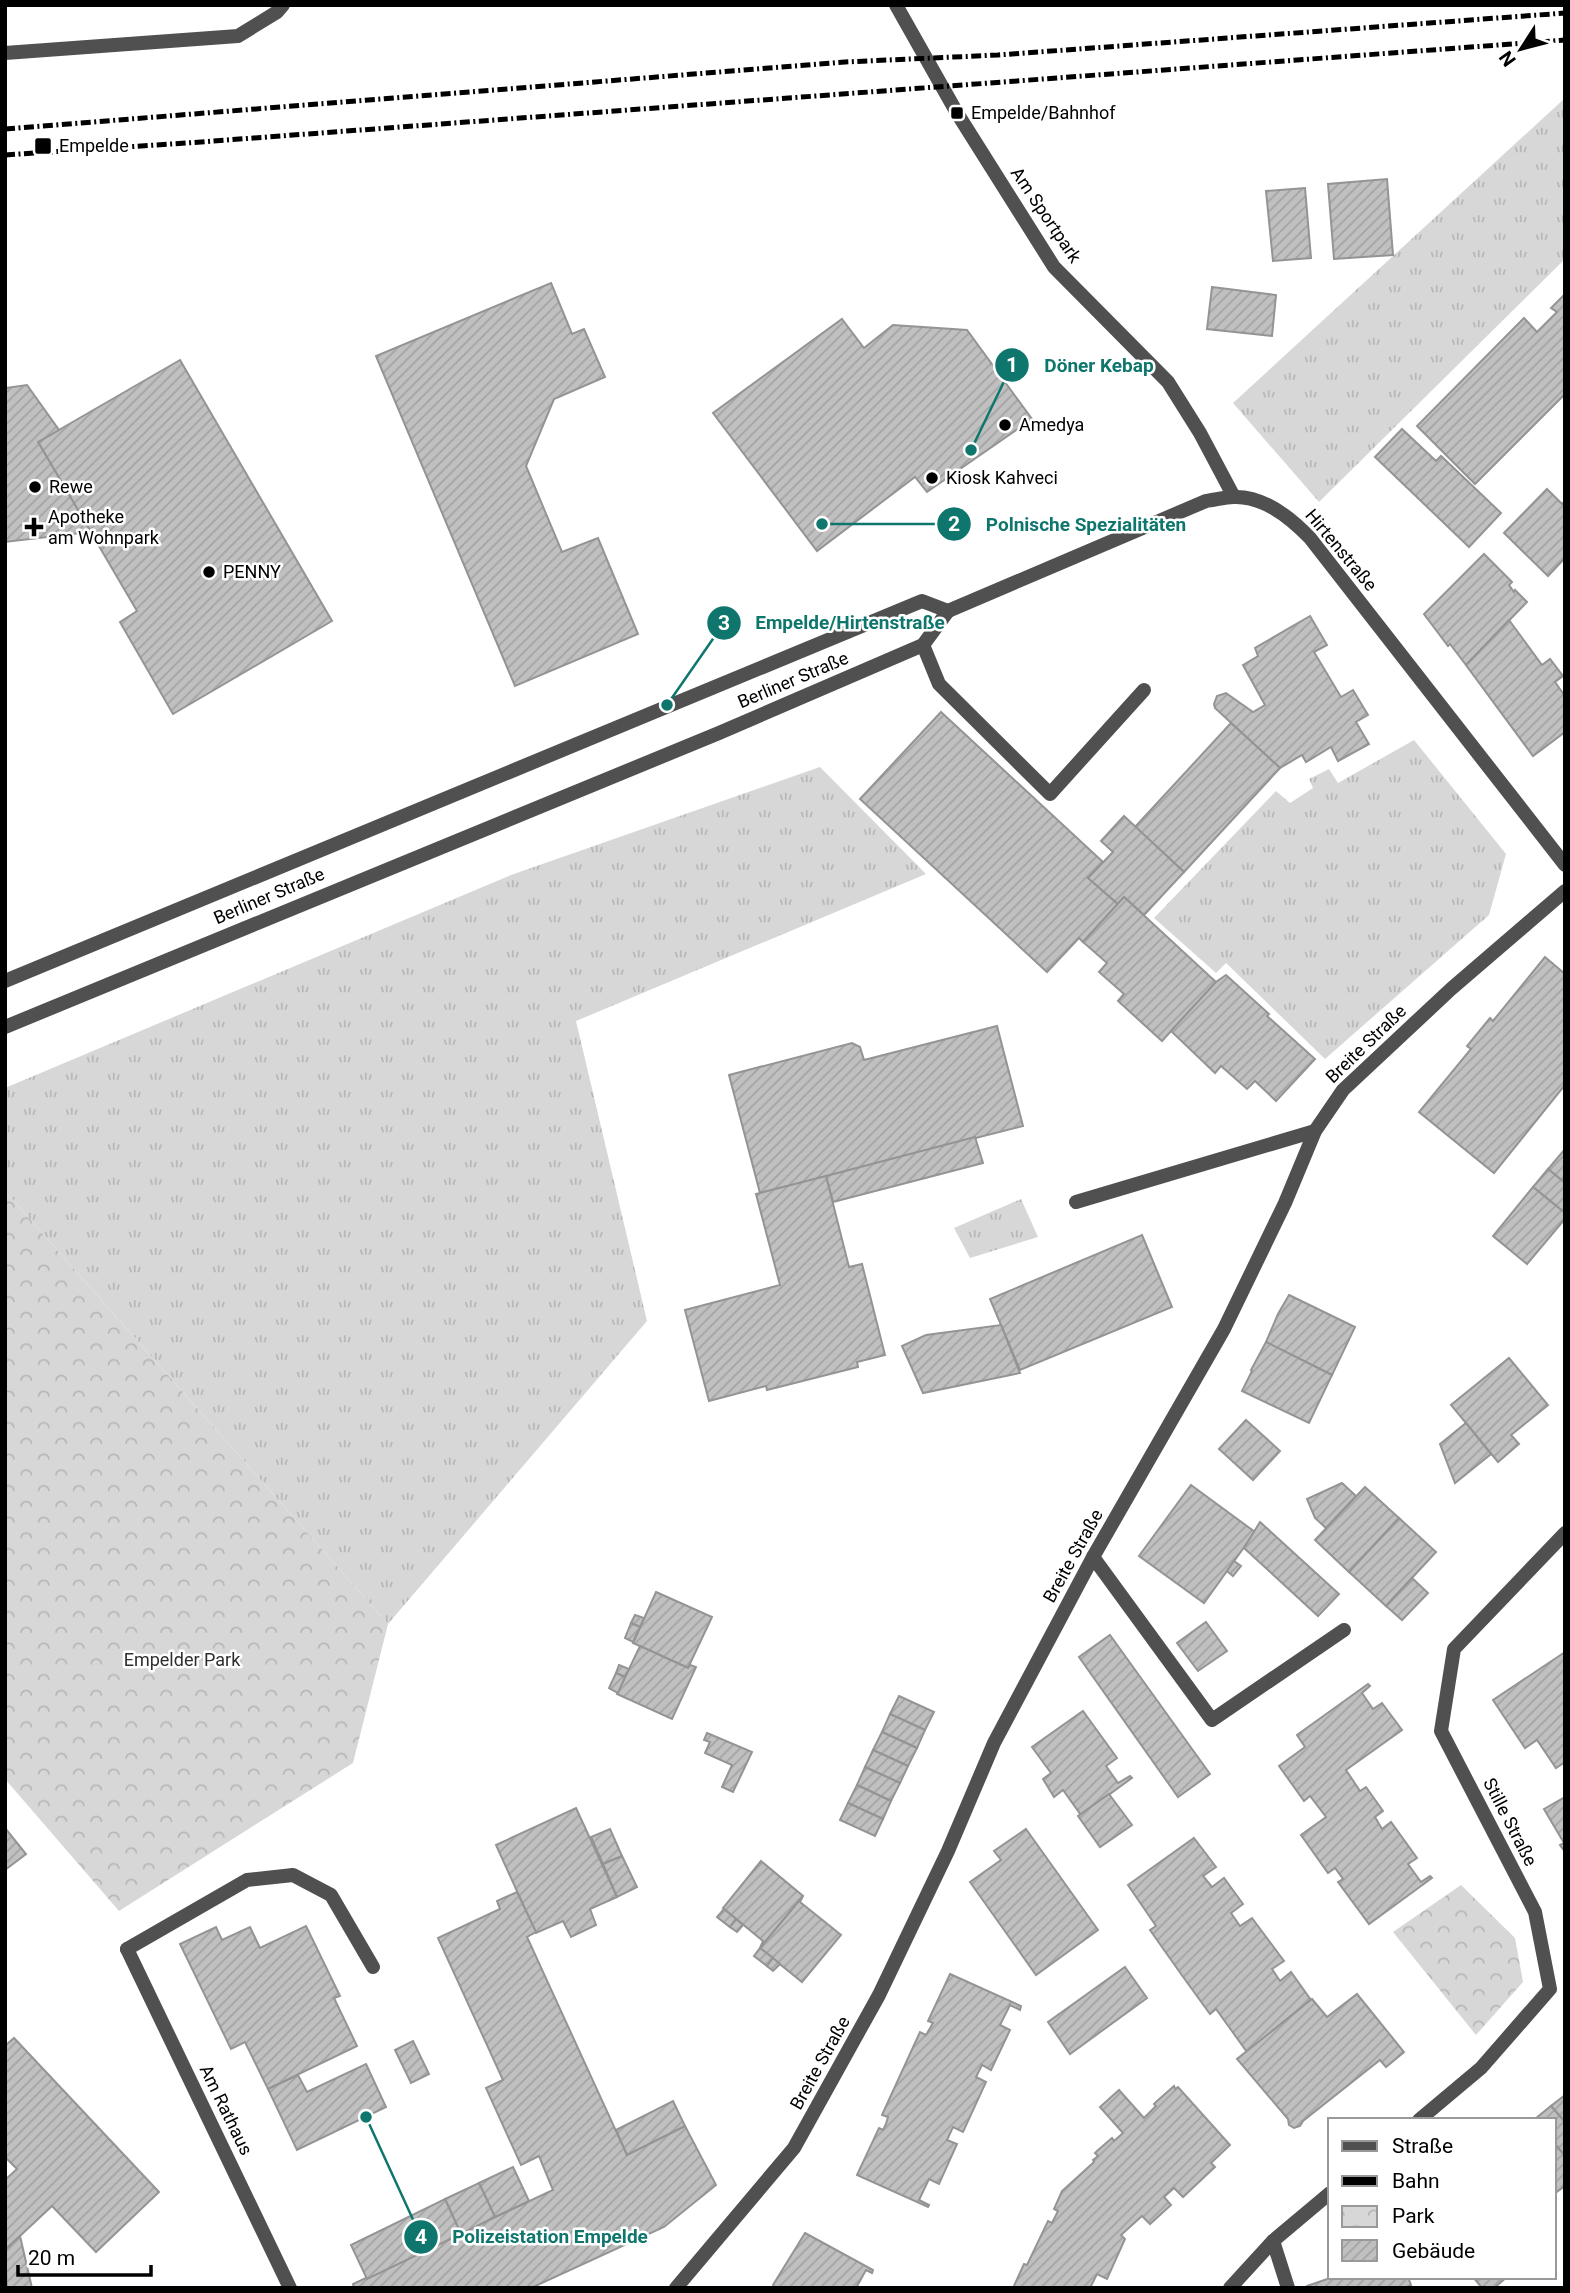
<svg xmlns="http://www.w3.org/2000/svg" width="1570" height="2293" font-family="Roboto,sans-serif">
	<defs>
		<pattern id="grass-tufts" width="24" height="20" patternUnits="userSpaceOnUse" patternTransform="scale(1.75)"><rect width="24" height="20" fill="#d7d7d7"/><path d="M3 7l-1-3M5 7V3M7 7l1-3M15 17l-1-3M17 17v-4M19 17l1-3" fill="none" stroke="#b7b7b7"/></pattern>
		<pattern id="park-crowns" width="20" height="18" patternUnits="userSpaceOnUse" patternTransform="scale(1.75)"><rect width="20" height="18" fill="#d7d7d7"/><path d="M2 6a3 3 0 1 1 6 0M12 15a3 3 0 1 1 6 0" fill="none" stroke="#b7b7b7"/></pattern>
		<pattern id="building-hatch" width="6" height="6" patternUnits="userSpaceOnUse" patternTransform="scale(1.75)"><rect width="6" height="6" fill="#c0c0c0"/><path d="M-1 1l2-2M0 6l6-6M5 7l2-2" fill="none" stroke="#a3a3a3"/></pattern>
	</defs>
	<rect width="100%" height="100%" fill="#fff"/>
	<g fill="url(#grass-tufts)">
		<path d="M 1565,98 L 1565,259 L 1319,502 L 1233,403 Z"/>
		<path d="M 1414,740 L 1506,854 L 1489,915 L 1325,1059 L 1226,963 L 1216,973 L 1154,918 L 1276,791 L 1290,803 L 1313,788 L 1309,779 L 1329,769 L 1338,783 Z"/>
		<path d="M 820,767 L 926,874 L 576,1021 L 647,1321 L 388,1624 L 5,1191 L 5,1088 L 511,875 Z"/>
		<path d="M 1021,1199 L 1038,1237 L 970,1258 L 954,1228 Z"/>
	</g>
	<g fill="url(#park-crowns)">
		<path d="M 5,1191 L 388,1624 L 353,1763 L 119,1911 L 5,1779 Z"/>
		<path d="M 1461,1885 L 1515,1938 L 1523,1982 L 1476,2035 L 1393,1932 Z"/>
	</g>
	<g fill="url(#building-hatch)" stroke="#949494" stroke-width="2">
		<path d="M 1387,179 L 1393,255 L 1334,259 L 1328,184 Z"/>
		<path d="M 1305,188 L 1311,258 L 1273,261 L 1266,191 Z"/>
		<path d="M 551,283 L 572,334 L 584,329 L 605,377 L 554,399 L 526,466 L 562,552 L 598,538 L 638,634 L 515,686 L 376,356 Z"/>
		<path d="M 1212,287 L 1276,295 L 1272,336 L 1207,329 Z"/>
		<path d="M 1565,294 L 1565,394 L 1475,484 L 1417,426 L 1524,318 L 1537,332 L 1557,312 L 1551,308 Z"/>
		<path d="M 842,319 L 864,348 L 893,325 L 967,330 L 1032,419 L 927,492 L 915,477 L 817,551 L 713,413 Z"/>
		<path d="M 180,360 L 332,621 L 173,714 L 120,622 L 137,611 L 38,442 Z"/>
		<path d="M 27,385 L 59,430 L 38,442 L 91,532 L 5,542 L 5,388 Z"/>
		<path d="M 1402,429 L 1436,461 L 1441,456 L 1501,513 L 1469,547 L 1375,457 Z"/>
		<path d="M 1547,489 L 1562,504 L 1565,501 L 1565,558 L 1548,576 L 1504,533 Z"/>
		<path d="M 1484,554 L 1512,582 L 1509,585 L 1514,592 L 1515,590 L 1527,602 L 1466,665 L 1450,644 L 1448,646 L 1424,614 Z"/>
		<path d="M 1310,616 L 1327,645 L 1314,652 L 1341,697 L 1353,690 L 1368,715 L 1356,722 L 1369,744 L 1338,761 L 1331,747 L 1306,762 L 1302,755 L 1280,768 L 1215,708 L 1214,704 L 1217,696 L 1226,693 L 1253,712 L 1265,705 L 1243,665 L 1258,656 L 1255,648 Z"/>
		<path d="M 1509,620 L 1542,665 L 1550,659 L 1563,676 L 1555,682 L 1565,696 L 1565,732 L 1533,756 L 1466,665 Z"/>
		<path d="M 941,712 L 1103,862 L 1088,878 L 1118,904 L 1083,942 L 1079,938 L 1047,972 L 860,799 Z"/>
		<path d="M 1231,723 L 1280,768 L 1184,872 L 1135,827 Z"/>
		<path d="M 1124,816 L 1184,872 L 1144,915 L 1124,897 L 1118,904 L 1088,878 L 1113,852 L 1101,841 Z"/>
		<path d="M 1124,897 L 1216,982 L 1162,1041 L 1118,1001 L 1124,994 L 1099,972 L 1107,963 L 1083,942 Z"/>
		<path d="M 1545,957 L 1565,974 L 1565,1085 L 1494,1173 L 1419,1112 L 1471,1049 L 1467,1046 L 1490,1018 L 1493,1021 Z"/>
		<path d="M 1226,975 L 1269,1014 L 1267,1016 L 1315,1059 L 1276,1101 L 1255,1081 L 1247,1089 L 1221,1066 L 1215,1073 L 1171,1031 L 1216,982 Z"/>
		<path d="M 997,1026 L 1023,1126 L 760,1193 L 729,1075 L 852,1043 L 860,1047 L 864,1060 Z"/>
		<path d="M 975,1137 L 983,1163 L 833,1202 L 826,1176 Z"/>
		<path d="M 1565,1149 L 1565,1183 L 1548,1169 Z"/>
		<path d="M 1548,1169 L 1565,1183 L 1565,1213 L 1533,1187 Z"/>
		<path d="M 826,1176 L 849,1267 L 862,1264 L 885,1355 L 857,1362 L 858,1367 L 767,1390 L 766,1386 L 709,1401 L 685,1310 L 780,1285 L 756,1194 Z"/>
		<path d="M 1533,1187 L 1565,1213 L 1565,1219 L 1527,1264 L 1493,1236 Z"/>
		<path d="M 1142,1235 L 1172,1307 L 1020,1370 L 990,1299 Z"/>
		<path d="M 1289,1295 L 1355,1327 L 1332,1375 L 1266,1342 L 1278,1314 Z"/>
		<path d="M 1001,1325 L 1020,1373 L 923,1393 L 902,1346 L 926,1335 Z"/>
		<path d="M 1266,1342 L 1332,1375 L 1309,1423 L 1242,1391 L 1252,1371 L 1251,1370 Z"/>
		<path d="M 1509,1358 L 1548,1405 L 1511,1435 L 1519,1444 L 1498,1462 L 1451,1405 Z"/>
		<path d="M 1246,1420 L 1280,1451 L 1253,1480 L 1219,1449 Z"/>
		<path d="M 1466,1423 L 1491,1454 L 1455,1483 L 1440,1444 Z"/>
		<path d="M 1342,1483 L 1356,1496 L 1326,1528 L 1315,1518 L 1307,1499 Z"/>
		<path d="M 1191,1485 L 1255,1532 L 1204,1603 L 1139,1556 Z"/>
		<path d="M 1365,1487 L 1399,1518 L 1349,1572 L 1315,1540 Z"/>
		<path d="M 1399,1518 L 1436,1552 L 1386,1606 L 1349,1572 Z"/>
		<path d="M 1260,1522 L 1339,1594 L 1318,1616 L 1244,1548 Z"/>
		<path d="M 1234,1561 L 1241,1566 L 1233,1576 L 1227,1571 Z"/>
		<path d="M 1412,1578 L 1428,1593 L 1402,1620 L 1386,1606 Z"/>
		<path d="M 656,1592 L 712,1617 L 688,1668 L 633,1643 Z"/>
		<path d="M 635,1615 L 644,1618 L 640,1627 L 631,1623 Z"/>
		<path d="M 1206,1622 L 1227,1651 L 1198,1671 L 1177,1643 Z"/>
		<path d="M 631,1623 L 640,1627 L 633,1642 L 625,1638 Z"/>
		<path d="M 1110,1635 L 1210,1774 L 1178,1797 L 1079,1657 Z"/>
		<path d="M 640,1646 L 688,1668 L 690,1665 L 696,1667 L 672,1719 L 617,1694 Z"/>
		<path d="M 1565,1652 L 1565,1762 L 1556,1768 L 1537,1740 L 1525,1748 L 1493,1700 Z"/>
		<path d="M 619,1665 L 629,1669 L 625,1677 L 616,1673 Z"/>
		<path d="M 616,1673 L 625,1677 L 618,1693 L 609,1688 Z"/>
		<path d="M 1368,1684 L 1370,1686 L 1362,1693 L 1373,1709 L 1382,1703 L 1402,1730 L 1346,1770 L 1360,1791 L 1366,1787 L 1383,1811 L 1375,1817 L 1382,1829 L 1391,1822 L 1417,1858 L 1408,1864 L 1421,1882 L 1430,1876 L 1432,1878 L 1369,1924 L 1338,1882 L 1343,1879 L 1335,1868 L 1328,1873 L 1301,1835 L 1326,1817 L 1310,1796 L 1304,1801 L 1279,1766 L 1305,1747 L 1297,1735 Z"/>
		<path d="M 899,1696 L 934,1712 L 925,1730 L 890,1714 Z"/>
		<path d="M 1083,1711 L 1117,1758 L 1106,1766 L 1118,1783 L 1130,1776 L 1132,1778 L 1081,1815 L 1063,1790 L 1054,1797 L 1043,1779 L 1051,1773 L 1032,1747 Z"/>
		<path d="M 890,1714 L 925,1730 L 917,1748 L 882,1732 Z"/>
		<path d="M 882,1732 L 917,1748 L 908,1766 L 873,1750 Z"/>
		<path d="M 707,1733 L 752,1752 L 733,1792 L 722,1787 L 732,1765 L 705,1753 L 710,1742 L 704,1740 Z"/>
		<path d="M 873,1750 L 908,1766 L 900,1783 L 865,1767 Z"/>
		<path d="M 865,1767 L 900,1783 L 891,1801 L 857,1785 Z"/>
		<path d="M 857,1785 L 891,1801 L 883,1819 L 848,1803 Z"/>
		<path d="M 1109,1794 L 1132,1825 L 1100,1847 L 1078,1816 Z"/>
		<path d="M 1565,1797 L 1565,1852 L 1560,1845 L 1564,1843 L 1544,1809 Z"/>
		<path d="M 848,1803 L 883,1819 L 875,1836 L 840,1820 Z"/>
		<path d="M 576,1808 L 617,1897 L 590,1909 L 596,1925 L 571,1937 L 563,1921 L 536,1933 L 496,1845 Z"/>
		<path d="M 5,1828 L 26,1854 L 5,1870 Z"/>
		<path d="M 610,1829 L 622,1856 L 603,1864 L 591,1837 Z"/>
		<path d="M 1026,1829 L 1098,1930 L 1036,1975 L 970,1882 L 1001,1860 L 994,1851 Z"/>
		<path d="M 1194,1838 L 1216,1867 L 1203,1876 L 1212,1887 L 1224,1878 L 1243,1904 L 1231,1913 L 1240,1926 L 1252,1918 L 1284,1961 L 1272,1969 L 1280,1981 L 1291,1972 L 1311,2000 L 1247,2052 L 1216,2009 L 1210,2014 L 1181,1974 L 1150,1930 L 1156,1926 L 1128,1885 Z"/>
		<path d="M 622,1856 L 637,1887 L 617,1897 L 603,1864 Z"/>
		<path d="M 761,1861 L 803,1896 L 760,1948 L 763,1941 L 723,1908 Z"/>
		<path d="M 517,1892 L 536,1932 L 527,1937 L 627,2155 L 685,2126 L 716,2185 L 664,2227 L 531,2288 L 354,2288 L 353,2284 L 553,2190 L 539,2156 L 521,2165 L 486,2088 L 503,2080 L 438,1938 L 500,1909 L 497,1901 Z"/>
		<path d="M 803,1896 L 800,1902 L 841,1935 L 802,1982 L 760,1948 Z"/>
		<path d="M 724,1909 L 736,1919 L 730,1927 L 717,1917 Z"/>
		<path d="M 736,1919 L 743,1925 L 737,1932 L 730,1927 Z"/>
		<path d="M 306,1926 L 340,1996 L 334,1998 L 357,2046 L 268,2089 L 245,2042 L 231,2049 L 180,1944 L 216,1927 L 222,1940 L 250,1927 L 260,1948 Z"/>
		<path d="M 760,1948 L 773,1958 L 767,1966 L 754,1956 Z"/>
		<path d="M 773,1958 L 780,1964 L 773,1971 L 767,1966 Z"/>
		<path d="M 1125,1967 L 1147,1998 L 1070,2054 L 1048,2022 Z"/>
		<path d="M 950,1974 L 1021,2006 L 1020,2010 L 1010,2005 L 1000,2025 L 1010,2030 L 991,2070 L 982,2065 L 976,2077 L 986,2082 L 963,2132 L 953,2127 L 947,2140 L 957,2144 L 939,2184 L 929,2179 L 919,2200 L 929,2205 L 928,2207 L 857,2175 L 879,2128 L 883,2130 L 886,2124 L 888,2117 L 882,2115 L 920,2032 L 926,2035 L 933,2023 L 928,2021 Z"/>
		<path d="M 1357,1994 L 1404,2052 L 1386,2067 L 1380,2060 L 1303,2121 L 1300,2126 L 1294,2128 L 1289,2125 L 1288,2119 L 1237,2059 L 1312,1999 L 1327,2017 Z"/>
		<path d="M 14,2038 L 159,2192 L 96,2252 L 52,2206 L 5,2250 L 5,2180 L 17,2169 L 5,2157 L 5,2046 Z"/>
		<path d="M 413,2041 L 429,2074 L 411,2083 L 395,2050 Z"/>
		<path d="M 366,2064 L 386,2107 L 297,2150 L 268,2089 L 298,2075 L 307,2092 Z"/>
		<path d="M 1174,2086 L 1175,2089 L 1178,2087 L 1230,2145 L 1211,2163 L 1215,2167 L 1183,2197 L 1174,2188 L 1164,2197 L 1171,2205 L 1150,2224 L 1142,2216 L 1121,2235 L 1125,2239 L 1107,2279 L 1097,2274 L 1090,2288 L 1013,2288 L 1024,2264 L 1027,2265 L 1048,2221 L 1052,2223 L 1058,2211 L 1054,2209 L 1062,2191 L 1094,2162 L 1093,2160 L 1098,2156 L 1095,2153 L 1097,2151 L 1112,2138 L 1114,2141 L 1123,2133 L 1100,2107 L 1119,2090 L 1144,2118 L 1156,2106 L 1154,2104 L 1156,2102 Z"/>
		<path d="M 1565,2095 L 1565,2122 L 1551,2106 Z"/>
		<path d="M 673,2101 L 685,2126 L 627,2155 L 616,2130 Z"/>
		<path d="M 1551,2106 L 1565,2122 L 1565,2151 L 1563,2153 L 1554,2143 L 1554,2120 L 1535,2119 Z"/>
		<path d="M 1554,2143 L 1565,2156 L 1565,2186 L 1554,2194 Z"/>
		<path d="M 513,2167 L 529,2201 L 495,2217 L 479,2183 Z"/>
		<path d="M 479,2183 L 495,2217 L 461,2234 L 445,2199 Z"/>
		<path d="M 445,2199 L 461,2234 L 367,2279 L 351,2245 Z"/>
		<path d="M 805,2233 L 873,2270 L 872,2273 L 866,2270 L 856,2288 L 775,2288 L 773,2285 Z"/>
		<path d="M 20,2236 L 32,2288 L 7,2288 L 5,2250 Z"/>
		<path d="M 1333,2277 L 1408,2277 L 1411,2285 L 1404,2288 L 1307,2288 L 1307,2286 Z"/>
		<path d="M 1473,2277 L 1507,2277 L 1494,2288 L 1482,2288 Z"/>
	</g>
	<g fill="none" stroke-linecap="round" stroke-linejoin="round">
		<g stroke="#505050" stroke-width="14">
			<path d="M 923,645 L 939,684 L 1050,794 L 1144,690"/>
			<path d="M 1076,1202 L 1315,1131"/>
			<path d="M 1093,1557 L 1212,1720 L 1344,1630"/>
			<path d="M 127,1949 L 247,1880 L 293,1875 L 331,1895 L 373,1967"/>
			<path d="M 1273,2241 L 1288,2288"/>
		</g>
		<g stroke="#505050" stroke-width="14">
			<path d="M 896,5 L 957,113 L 1054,267 L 1168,382 L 1200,433 L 1234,497"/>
			<path d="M 5,53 L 238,36 L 277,12 L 283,5"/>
			<path d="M 127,1949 L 290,2288"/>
			<path d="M 1419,2120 L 1481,2068 L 1550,1989 L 1535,1912 L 1441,1731 L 1454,1649 L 1565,1533"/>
			<path d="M 676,2288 L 794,2148 L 879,1995 L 948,1851 L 994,1743 L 1093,1557 L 1224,1329 L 1285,1203 L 1315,1131 L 1343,1090 L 1451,989 L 1565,891"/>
			<path d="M 1230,2288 L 1273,2241 L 1330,2193"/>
		</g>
		<g stroke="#505050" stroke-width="14">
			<path d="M 948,611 L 1206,501 C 1215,500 1225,497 1234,497 C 1264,496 1290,517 1310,538 L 1565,865"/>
			<path d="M 5,981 L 922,601 L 948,611"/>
			<path d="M 5,1027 L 719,733 L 923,645 L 948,611"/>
		</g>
		<g stroke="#000" stroke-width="5" stroke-dasharray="10 3.5 2 3.5" stroke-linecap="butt">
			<path d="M 5,129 L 845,62 L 998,55 L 1565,13"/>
			<path d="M 5,155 L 187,143 L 1565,40"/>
		</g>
	</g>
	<g fill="#000" stroke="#fff" stroke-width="2.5">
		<rect x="950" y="106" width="14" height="14" rx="3.5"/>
		<rect x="34" y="137" width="18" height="18" rx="3.5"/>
		<circle cx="1005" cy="425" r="7"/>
		<circle cx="932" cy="478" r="7"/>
		<circle cx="35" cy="487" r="7"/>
		<path d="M30.5 516.5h7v7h7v7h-7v7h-7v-7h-7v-7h7z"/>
		<circle cx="209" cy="572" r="7"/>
	</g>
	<g text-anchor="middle" stroke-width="5" stroke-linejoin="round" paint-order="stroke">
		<g font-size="18" fill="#000" stroke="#fff" text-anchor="start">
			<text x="971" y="119">Empelde/Bahnhof</text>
			<text x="59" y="152">Empelde</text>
			<text x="1019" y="431">Amedya</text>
			<text x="946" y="484">Kiosk Kahveci</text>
			<text x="49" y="493">Rewe</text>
			<text x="48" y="523">Apotheke<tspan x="48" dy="21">am Wohnpark</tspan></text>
			<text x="223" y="578">PENNY</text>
		</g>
		<g font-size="18" fill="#000" stroke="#fff">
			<text transform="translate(1046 215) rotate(56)" y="6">Am Sportpark</text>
			<text transform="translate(1341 550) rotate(50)" y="6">Hirtenstraße</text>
			<text transform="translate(793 680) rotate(-23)" y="6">Berliner Straße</text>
			<text transform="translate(269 896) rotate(-23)" y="6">Berliner Straße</text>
			<text transform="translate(1366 1044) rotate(-44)" y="6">Breite Straße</text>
			<text transform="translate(1073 1556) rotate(-61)" y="6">Breite Straße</text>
			<text transform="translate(1510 1822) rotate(63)" y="6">Stille Straße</text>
			<text transform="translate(820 2063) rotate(-61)" y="6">Breite Straße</text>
			<text transform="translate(226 2110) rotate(64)" y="6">Am Rathaus</text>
		</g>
		<g font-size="18" fill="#2e2e2e" stroke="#fff">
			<text x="182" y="1666">Empelder Park</text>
		</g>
	</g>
	<path fill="none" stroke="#0f766e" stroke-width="2.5" d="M971 450L1012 365M822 524L954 524M667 705L724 623M366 2117L421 2237"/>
	<g fill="#0f766e" stroke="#fff" stroke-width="2.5">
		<circle cx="971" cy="450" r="7"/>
		<circle cx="822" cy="524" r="7"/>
		<circle cx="667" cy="705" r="7"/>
		<circle cx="366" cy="2117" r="7"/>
		<circle cx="1012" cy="365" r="18"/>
		<circle cx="954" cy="524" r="18"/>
		<circle cx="724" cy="623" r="18"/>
		<circle cx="421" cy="2237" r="18"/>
	</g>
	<g font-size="21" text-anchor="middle" font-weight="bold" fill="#fff">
		<text x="1012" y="372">1</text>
		<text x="954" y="531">2</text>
		<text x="724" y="630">3</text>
		<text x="421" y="2244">4</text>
	</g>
	<g font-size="19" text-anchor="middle" font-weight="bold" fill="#0f766e" stroke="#fff" stroke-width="5" stroke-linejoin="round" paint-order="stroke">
		<text x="1099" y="372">Döner Kebap</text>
		<text x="1086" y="531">Polnische Spezialitäten</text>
		<text x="850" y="629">Empelde/Hirtenstraße</text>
		<text x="550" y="2243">Polizeistation Empelde</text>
	</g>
	<rect width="1570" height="2293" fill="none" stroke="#000000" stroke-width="14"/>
	<rect x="1328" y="2118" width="228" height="161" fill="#ffffff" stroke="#999999" stroke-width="2"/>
	<rect x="1342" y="2141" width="35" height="10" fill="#505050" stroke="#999999" stroke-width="2"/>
	<text x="1392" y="2153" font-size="21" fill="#000000">Straße</text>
	<rect x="1342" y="2176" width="35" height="10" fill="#000000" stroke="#999999" stroke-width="2"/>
	<text x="1392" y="2188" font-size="21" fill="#000000">Bahn</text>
	<rect x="1342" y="2206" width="35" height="21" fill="url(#park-crowns)" stroke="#999999" stroke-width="2"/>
	<text x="1392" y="2223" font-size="21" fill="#000000">Park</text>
	<rect x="1342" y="2240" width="35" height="21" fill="url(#building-hatch)" stroke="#999999" stroke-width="2"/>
	<text x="1392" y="2258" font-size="21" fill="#000000">Gebäude</text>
	<g transform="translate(1521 49) rotate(234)" stroke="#ffffff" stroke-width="5" paint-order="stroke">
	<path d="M0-5L12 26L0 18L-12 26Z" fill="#000000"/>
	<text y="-10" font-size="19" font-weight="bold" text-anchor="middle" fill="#000000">N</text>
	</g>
	<path d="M18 2265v10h133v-10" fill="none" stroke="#000000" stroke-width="3.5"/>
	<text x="28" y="2265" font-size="21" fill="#000000" stroke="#ffffff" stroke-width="5" paint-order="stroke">20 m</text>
</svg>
